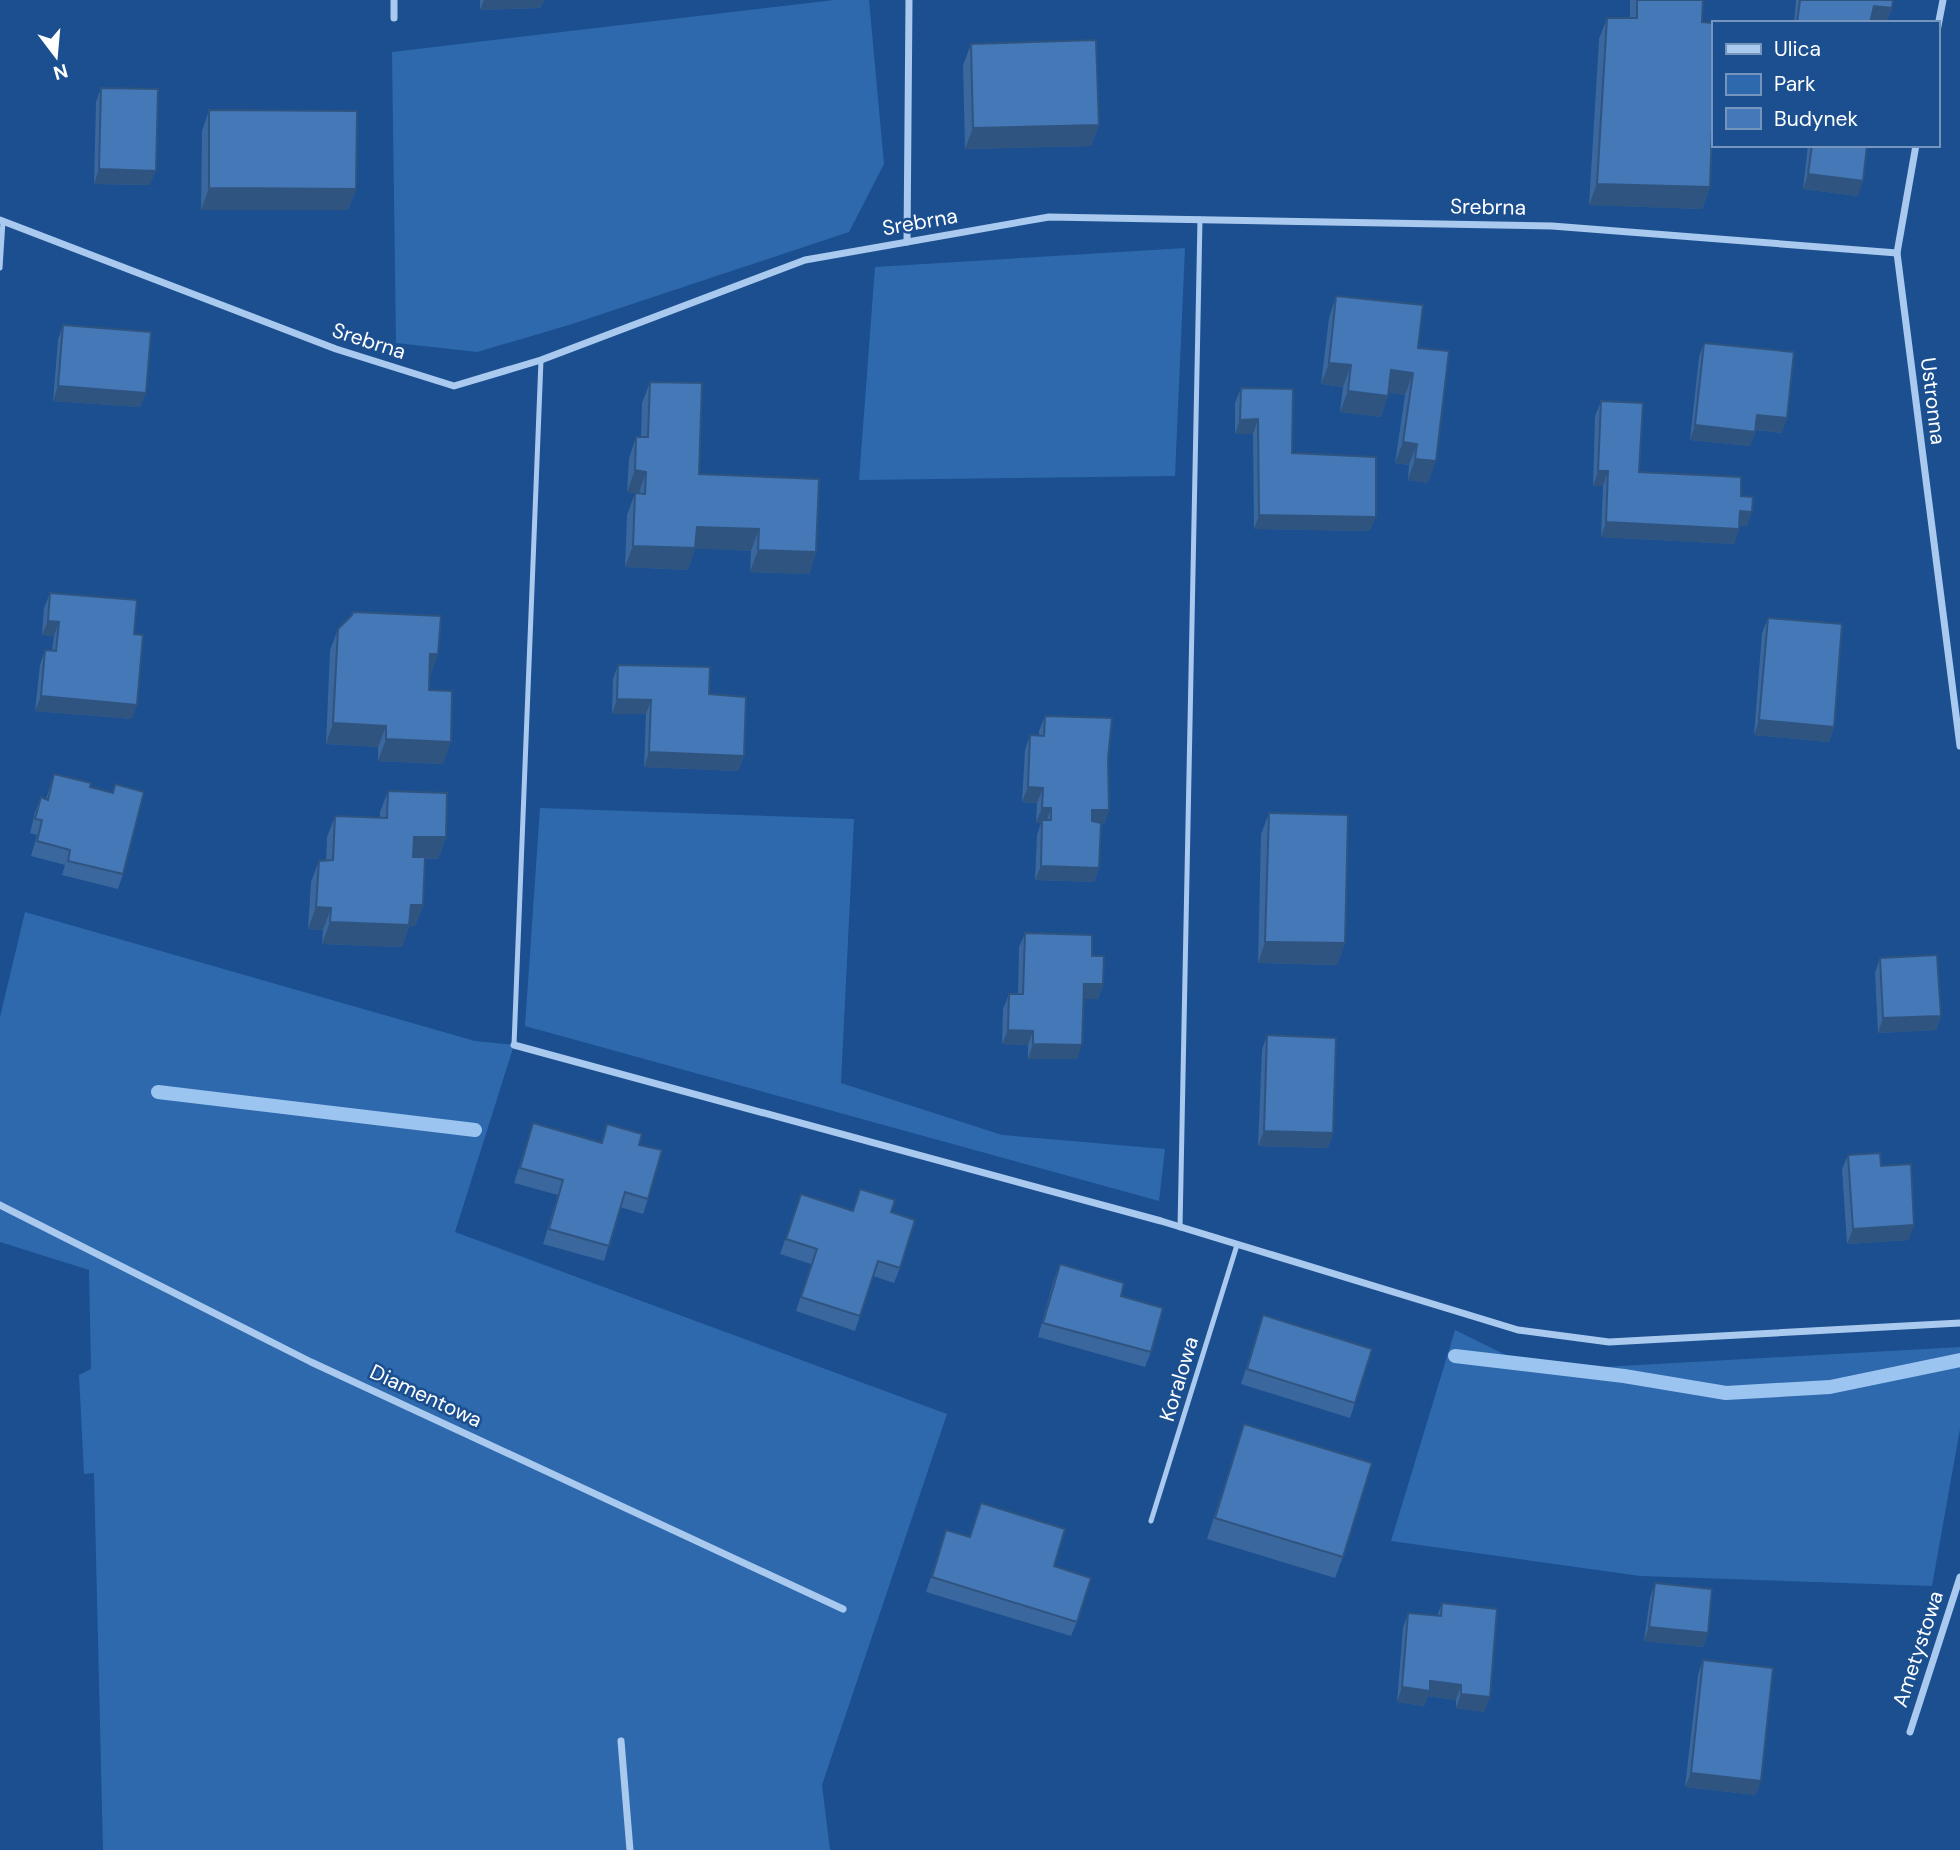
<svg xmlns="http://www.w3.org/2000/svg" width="1960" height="1850" font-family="'DM Sans',sans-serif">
	<rect width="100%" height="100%" fill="#1b4f8f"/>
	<g fill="#2e69ad">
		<path d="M 834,0 L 869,0 L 884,164 L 849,232 L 569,325 L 477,352 L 396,343 L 392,52 Z"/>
		<path d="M 1185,248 L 1175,476 L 859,480 L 875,267 Z"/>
		<path d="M 540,808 L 854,819 L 841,1083 L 1002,1135 L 1165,1149 L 1159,1201 L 525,1026 Z"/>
		<path d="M 25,912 L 475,1041 L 514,1045 L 455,1232 L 947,1414 L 822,1785 L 830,1850 L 103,1850 L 94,1473 L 84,1474 L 79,1375 L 91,1369 L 89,1270 L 0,1242 L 0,1017 Z"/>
		<path d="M 1455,1330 L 1512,1358 L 1604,1367 L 1960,1347 L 1960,1429 L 1932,1586 L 1640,1576 L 1391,1541 Z"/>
	</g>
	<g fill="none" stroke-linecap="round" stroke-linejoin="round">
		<g stroke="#9cc4f0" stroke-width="14">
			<path d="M 158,1092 L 475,1130"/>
			<path d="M 1455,1356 L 1624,1376 L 1726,1393 L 1830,1387 L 1960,1360"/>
		</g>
		<g stroke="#a9c9ee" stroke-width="5">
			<path d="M 0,268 L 3,221"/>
			<path d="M 514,1045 L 541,360"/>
			<path d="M 1180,1228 L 1200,219"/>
			<path d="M 1151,1521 L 1237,1245"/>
		</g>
		<g stroke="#a9c9ee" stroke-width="7">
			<path d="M 394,0 L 394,18"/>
			<path d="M 1937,31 L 1943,0"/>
			<path d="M 1916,145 L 1897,253 L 1960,746"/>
			<path d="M 0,220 L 336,349 L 454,386 L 541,360 L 805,260 L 1049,217 L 1552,226 L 1897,253"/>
			<path d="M 907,242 L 909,0"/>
			<path d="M 514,1045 L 1161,1221 L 1518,1330 L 1609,1342 L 1960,1323"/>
			<path d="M 0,1205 L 311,1362 L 843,1609"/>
			<path d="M 1910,1732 L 1960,1577"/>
			<path d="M 621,1741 L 630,1850"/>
		</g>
	</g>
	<g fill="#3a679d">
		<path d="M 480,0 L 544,0 L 540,8 L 480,10 Z"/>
		<path d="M 1630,0 L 1703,0 L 1702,22 L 1710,187 L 1702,209 L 1589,205 L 1599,39 L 1607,18 L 1630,18 Z"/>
		<path d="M 1796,0 L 1893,0 L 1892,8 L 1886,23 L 1871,21 L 1870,23 L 1794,23 Z"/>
		<path d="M 971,44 L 1099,125 L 1091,146 L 965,149 L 963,65 Z"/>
		<path d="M 101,88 L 150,185 L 94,184 L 96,102 Z"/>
		<path d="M 209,110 L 356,189 L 348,210 L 201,210 L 202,131 Z"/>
		<path d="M 1808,145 L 1867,145 L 1858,196 L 1803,189 Z"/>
		<path d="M 1336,296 L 1418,348 L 1428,483 L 1408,480 L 1409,465 L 1395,463 L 1405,395 L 1389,392 L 1381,417 L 1340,412 L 1343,387 L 1321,384 L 1329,318 Z"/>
		<path d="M 63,325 L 146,393 L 140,407 L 53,401 L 58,340 Z"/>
		<path d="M 1704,343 L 1782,433 L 1756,430 L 1750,446 L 1690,440 L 1699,357 Z"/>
		<path d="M 650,382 L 699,474 L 816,552 L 809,574 L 750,572 L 751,551 L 695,548 L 688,570 L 625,567 L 627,515 L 635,493 L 639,493 L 627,492 L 629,458 L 636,437 L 641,437 L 642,403 Z"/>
		<path d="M 1241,388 L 1292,453 L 1370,531 L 1254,529 L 1253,434 L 1235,434 L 1235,403 Z"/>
		<path d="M 1601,401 L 1639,472 L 1747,526 L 1739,526 L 1734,544 L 1601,537 L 1603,486 L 1593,486 L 1595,416 Z"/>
		<path d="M 50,593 L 134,634 L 132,719 L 35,711 L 40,665 L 45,650 L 52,651 L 54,636 L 42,635 L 44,608 Z"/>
		<path d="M 353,612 L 438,654 L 430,676 L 429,676 L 429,690 L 443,764 L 378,761 L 378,747 L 326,744 L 330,650 L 338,629 L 351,616 Z"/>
		<path d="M 1768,618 L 1834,727 L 1829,742 L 1754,735 L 1762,633 Z"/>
		<path d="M 618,665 L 709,694 L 744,756 L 738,771 L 644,767 L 646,714 L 612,714 L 613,679 Z"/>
		<path d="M 1045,716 L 1108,759 L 1109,810 L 1104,824 L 1101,824 L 1099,868 L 1094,882 L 1035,880 L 1037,835 L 1041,823 L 1036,822 L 1037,803 L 1022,802 L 1025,750 L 1030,735 L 1039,736 L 1039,731 Z"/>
		<path d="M 54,774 L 90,787 L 112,793 L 115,784 L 123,874 L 118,889 L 62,875 L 65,865 L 31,856 L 37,835 L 30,833 L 35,812 L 41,797 L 46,799 Z"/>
		<path d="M 388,791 L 446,837 L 438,859 L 425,859 L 423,905 L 415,926 L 409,926 L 402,947 L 322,944 L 323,930 L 308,929 L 311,882 L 319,861 L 326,860 L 327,837 L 335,816 L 380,818 L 380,812 Z"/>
		<path d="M 1269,813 L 1345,943 L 1337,965 L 1258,963 L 1261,834 Z"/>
		<path d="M 1025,933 L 1092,956 L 1103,984 L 1098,999 L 1083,999 L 1077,1059 L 1028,1059 L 1028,1045 L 1002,1044 L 1003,1009 L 1009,994 L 1018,994 L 1019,947 Z"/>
		<path d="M 1880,958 L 1941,1016 L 1936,1030 L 1878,1033 L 1875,973 Z"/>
		<path d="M 1267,1035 L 1333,1133 L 1328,1148 L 1258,1146 L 1262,1050 Z"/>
		<path d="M 533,1123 L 601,1143 L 607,1124 L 639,1145 L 648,1199 L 643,1214 L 620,1207 L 604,1261 L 543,1244 L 558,1195 L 514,1183 Z"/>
		<path d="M 1848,1155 L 1881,1166 L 1909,1240 L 1847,1244 L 1842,1169 Z"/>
		<path d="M 860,1189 L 891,1212 L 900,1268 L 894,1283 L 873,1276 L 855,1331 L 796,1311 L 811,1264 L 780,1254 L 801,1194 L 853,1211 Z"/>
		<path d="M 1060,1264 L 1151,1352 L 1145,1367 L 1038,1337 L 1054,1279 Z"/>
		<path d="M 1263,1315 L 1355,1403 L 1350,1418 L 1241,1384 Z"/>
		<path d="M 1244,1424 L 1343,1557 L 1335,1578 L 1207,1539 L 1237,1445 Z"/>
		<path d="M 981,1503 L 1054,1566 L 1077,1622 L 1071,1636 L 926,1592 L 946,1530 L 970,1537 Z"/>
		<path d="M 1655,1583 L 1708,1633 L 1703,1647 L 1644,1641 L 1650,1598 Z"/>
		<path d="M 1442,1603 L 1490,1697 L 1484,1712 L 1456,1708 L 1456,1700 L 1428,1696 L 1424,1706 L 1397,1702 L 1403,1628 L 1408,1613 L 1437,1616 Z"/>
		<path d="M 1703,1660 L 1756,1795 L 1685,1787 L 1698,1675 Z"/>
	</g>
	<g fill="#305480">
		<path d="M 484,0 L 544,0 L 540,8 L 480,10 Z"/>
		<path d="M 1874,6 L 1892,8 L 1886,23 L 1868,21 Z"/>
		<path d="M 1099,125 L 1091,146 L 965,149 L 973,128 Z"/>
		<path d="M 99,169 L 156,171 L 150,185 L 94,184 Z"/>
		<path d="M 1808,174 L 1863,181 L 1858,196 L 1803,189 Z"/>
		<path d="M 1597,184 L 1710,187 L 1702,209 L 1589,205 Z"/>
		<path d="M 209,188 L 356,189 L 348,210 L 201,210 Z"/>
		<path d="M 1329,363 L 1351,365 L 1343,387 L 1321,384 Z"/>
		<path d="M 1391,370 L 1413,373 L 1405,395 L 1383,392 Z"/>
		<path d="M 58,386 L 146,393 L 140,407 L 53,401 Z"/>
		<path d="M 1348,391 L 1388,396 L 1381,417 L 1340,412 Z"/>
		<path d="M 1757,415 L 1787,418 L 1782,433 L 1752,429 Z"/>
		<path d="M 1258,419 L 1253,434 L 1235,434 L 1240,420 Z"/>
		<path d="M 1695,425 L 1755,432 L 1750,446 L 1690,440 Z"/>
		<path d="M 1403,442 L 1417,444 L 1409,465 L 1395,463 Z"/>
		<path d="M 1415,459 L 1436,461 L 1428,483 L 1408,480 Z"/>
		<path d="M 635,470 L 646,472 L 639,493 L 627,492 Z"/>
		<path d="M 1598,471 L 1608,471 L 1603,486 L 1593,486 Z"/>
		<path d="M 1740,511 L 1752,512 L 1747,526 L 1735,526 Z"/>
		<path d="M 1259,515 L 1376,517 L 1370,531 L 1254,529 Z"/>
		<path d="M 1606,522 L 1739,529 L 1734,544 L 1601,537 Z"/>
		<path d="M 697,527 L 759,529 L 751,551 L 689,548 Z"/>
		<path d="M 633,546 L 695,548 L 688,570 L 625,567 Z"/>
		<path d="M 758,550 L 816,552 L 809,574 L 750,572 Z"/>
		<path d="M 48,621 L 59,622 L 54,636 L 42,635 Z"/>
		<path d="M 430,654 L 438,654 L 430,676 L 422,676 Z"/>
		<path d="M 41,696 L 137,705 L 132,719 L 35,711 Z"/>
		<path d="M 617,699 L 651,700 L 646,714 L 612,714 Z"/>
		<path d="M 1759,720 L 1834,727 L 1829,742 L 1754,735 Z"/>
		<path d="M 333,723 L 386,726 L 378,747 L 326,744 Z"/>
		<path d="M 386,739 L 451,742 L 443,764 L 378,761 Z"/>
		<path d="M 649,752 L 744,756 L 738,771 L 644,767 Z"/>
		<path d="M 1028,787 L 1043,788 L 1037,803 L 1022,802 Z"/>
		<path d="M 1042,808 L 1051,808 L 1046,823 L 1042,820 L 1041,823 L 1036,822 Z"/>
		<path d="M 1092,810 L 1109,810 L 1104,824 L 1086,824 Z"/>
		<path d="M 414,837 L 446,837 L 438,859 L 406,858 Z"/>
		<path d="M 1041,866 L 1099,868 L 1094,882 L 1035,880 Z"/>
		<path d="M 411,905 L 423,905 L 415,926 L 409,926 L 402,947 L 322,944 L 330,922 Z"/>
		<path d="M 316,907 L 331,908 L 323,930 L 308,929 Z"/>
		<path d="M 1265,942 L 1345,943 L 1337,965 L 1258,963 Z"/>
		<path d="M 1084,984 L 1103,984 L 1098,999 L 1078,999 Z"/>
		<path d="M 1941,1016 L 1936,1030 L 1878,1033 L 1883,1018 Z"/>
		<path d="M 1008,1030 L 1033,1031 L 1028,1045 L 1002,1044 Z"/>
		<path d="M 1033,1044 L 1082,1045 L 1077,1059 L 1028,1059 Z"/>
		<path d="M 1264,1131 L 1333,1133 L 1328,1148 L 1258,1146 Z"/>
		<path d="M 1914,1225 L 1909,1240 L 1847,1244 L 1853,1229 Z"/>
		<path d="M 1649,1627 L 1708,1633 L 1703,1647 L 1644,1641 Z"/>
		<path d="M 1430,1681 L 1461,1685 L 1456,1700 L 1428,1696 L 1424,1706 L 1397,1702 L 1402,1687 Z"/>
		<path d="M 1461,1694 L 1490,1697 L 1484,1712 L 1456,1708 Z"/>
		<path d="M 1691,1773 L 1761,1781 L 1756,1795 L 1685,1787 Z"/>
	</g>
	<g fill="#4478b7" stroke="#305480" stroke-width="2">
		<path d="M 1637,0 L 1703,0 L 1702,22 L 1713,23 L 1713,99 L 1710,187 L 1597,184 L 1607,18 L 1637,18 Z"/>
		<path d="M 1800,0 L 1893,0 L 1892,8 L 1874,6 L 1870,23 L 1797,23 Z"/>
		<path d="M 1096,40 L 1099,125 L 973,128 L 971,44 Z"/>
		<path d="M 101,88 L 158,89 L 156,171 L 99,169 Z"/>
		<path d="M 209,110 L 357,111 L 356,189 L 209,188 Z"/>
		<path d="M 1812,145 L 1867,145 L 1863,181 L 1808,174 Z"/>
		<path d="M 1336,296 L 1423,305 L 1418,348 L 1449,351 L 1436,461 L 1415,459 L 1417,444 L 1403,442 L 1413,373 L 1391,370 L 1388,396 L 1348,391 L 1351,365 L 1329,363 Z"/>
		<path d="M 63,325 L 151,332 L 146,393 L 58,386 Z"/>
		<path d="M 1704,343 L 1794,352 L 1787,418 L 1757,415 L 1755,432 L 1695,425 Z"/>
		<path d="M 650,382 L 702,383 L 699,474 L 819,479 L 816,552 L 758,550 L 759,529 L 697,527 L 695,548 L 633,546 L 635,493 L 645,494 L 646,472 L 635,470 L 636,437 L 648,437 Z"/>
		<path d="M 1241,388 L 1293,389 L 1292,453 L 1376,457 L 1376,517 L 1259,515 L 1258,419 L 1240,420 Z"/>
		<path d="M 1601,401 L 1643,403 L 1639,472 L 1741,477 L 1741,496 L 1753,497 L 1752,512 L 1740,511 L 1739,529 L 1606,522 L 1608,471 L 1598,471 Z"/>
		<path d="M 50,593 L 137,600 L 134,634 L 143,635 L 137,705 L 41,696 L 45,650 L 56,651 L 59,622 L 48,621 Z"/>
		<path d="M 353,612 L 441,616 L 438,654 L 430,654 L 429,690 L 452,691 L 451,742 L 386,739 L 386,726 L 333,723 L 338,629 L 352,615 Z"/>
		<path d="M 1768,618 L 1842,624 L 1834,727 L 1759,720 Z"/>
		<path d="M 618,665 L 710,667 L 709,694 L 746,697 L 744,756 L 649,752 L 651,700 L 617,699 Z"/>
		<path d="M 1045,716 L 1112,718 L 1108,759 L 1109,810 L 1092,810 L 1092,821 L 1101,823 L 1099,868 L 1041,866 L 1042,820 L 1051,820 L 1051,808 L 1042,808 L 1043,788 L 1028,787 L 1030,735 L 1044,736 Z"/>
		<path d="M 54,774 L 91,783 L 90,787 L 113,793 L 115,784 L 144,792 L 123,874 L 68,861 L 70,850 L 37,841 L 42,820 L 35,819 L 41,797 L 48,800 Z"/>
		<path d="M 388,791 L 447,793 L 446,837 L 414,837 L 413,857 L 425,857 L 423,905 L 411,905 L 409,925 L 330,922 L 331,908 L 316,907 L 319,861 L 333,860 L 335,816 L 387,818 Z"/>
		<path d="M 1269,813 L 1348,815 L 1345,943 L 1265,942 Z"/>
		<path d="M 1025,933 L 1092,935 L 1092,956 L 1104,956 L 1103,984 L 1084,984 L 1082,1045 L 1033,1044 L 1033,1031 L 1008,1030 L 1009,994 L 1023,994 Z"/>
		<path d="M 1937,955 L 1941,1016 L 1883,1018 L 1880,958 Z"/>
		<path d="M 1267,1035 L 1336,1038 L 1333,1133 L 1264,1131 Z"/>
		<path d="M 533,1123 L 602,1143 L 607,1124 L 642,1134 L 639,1145 L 662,1150 L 648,1199 L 625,1192 L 609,1246 L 549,1229 L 563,1180 L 520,1168 Z"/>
		<path d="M 1880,1153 L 1881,1166 L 1911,1164 L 1914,1225 L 1853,1229 L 1848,1155 Z"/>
		<path d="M 860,1189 L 895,1200 L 891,1212 L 915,1220 L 900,1268 L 878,1261 L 860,1316 L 801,1297 L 817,1249 L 786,1239 L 801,1194 L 853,1211 Z"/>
		<path d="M 1060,1264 L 1124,1283 L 1121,1296 L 1163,1308 L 1151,1352 L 1043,1323 Z"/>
		<path d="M 1263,1315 L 1372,1349 L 1355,1403 L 1247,1369 Z"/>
		<path d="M 1244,1424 L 1372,1463 L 1343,1557 L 1215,1518 Z"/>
		<path d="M 981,1503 L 1065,1529 L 1054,1566 L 1091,1578 L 1077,1622 L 932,1577 L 946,1530 L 970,1537 Z"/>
		<path d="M 1655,1583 L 1712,1589 L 1708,1633 L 1649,1627 Z"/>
		<path d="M 1442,1603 L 1497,1609 L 1490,1697 L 1461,1694 L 1461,1685 L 1430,1681 L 1430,1691 L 1402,1687 L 1408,1613 L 1441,1616 Z"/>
		<path d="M 1703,1660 L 1773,1668 L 1761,1781 L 1691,1773 Z"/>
	</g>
	<g text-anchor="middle" stroke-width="5" stroke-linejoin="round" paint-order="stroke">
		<g font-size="21" fill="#fff" stroke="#1b4f8f">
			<text transform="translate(1488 207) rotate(1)" y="7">Srebrna</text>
			<text transform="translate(920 222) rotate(-10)" y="7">Srebrna</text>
			<text transform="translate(369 341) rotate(18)" y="7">Srebrna</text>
			<text transform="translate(1933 401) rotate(83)" y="7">Ustronna</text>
			<text transform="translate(1179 1379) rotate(-73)" y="7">Koralowa</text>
			<text transform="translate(426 1396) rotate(25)" y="7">Diamentowa</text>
			<text transform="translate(1918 1649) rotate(-72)" y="7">Ametystowa</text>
		</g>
	</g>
	<rect x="1712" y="21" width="228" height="126" fill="#1b4f8f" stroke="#7695bc" stroke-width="2"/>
	<rect x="1726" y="44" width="35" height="10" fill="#a9c9ee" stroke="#7695bc" stroke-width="2"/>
	<text x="1774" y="56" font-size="21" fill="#ffffff">Ulica</text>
	<rect x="1726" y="74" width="35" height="21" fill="#2e69ad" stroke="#7695bc" stroke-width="2"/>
	<text x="1774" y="91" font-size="21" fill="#ffffff">Park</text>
	<rect x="1726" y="108" width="35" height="21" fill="#4478b7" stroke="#7695bc" stroke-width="2"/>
	<text x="1774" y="126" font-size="21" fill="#ffffff">Budynek</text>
	<g transform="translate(56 56) rotate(164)" stroke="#1b4f8f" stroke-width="5" paint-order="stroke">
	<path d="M0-5L12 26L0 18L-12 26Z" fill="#ffffff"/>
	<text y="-10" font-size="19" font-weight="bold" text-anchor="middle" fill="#ffffff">N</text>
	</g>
</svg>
